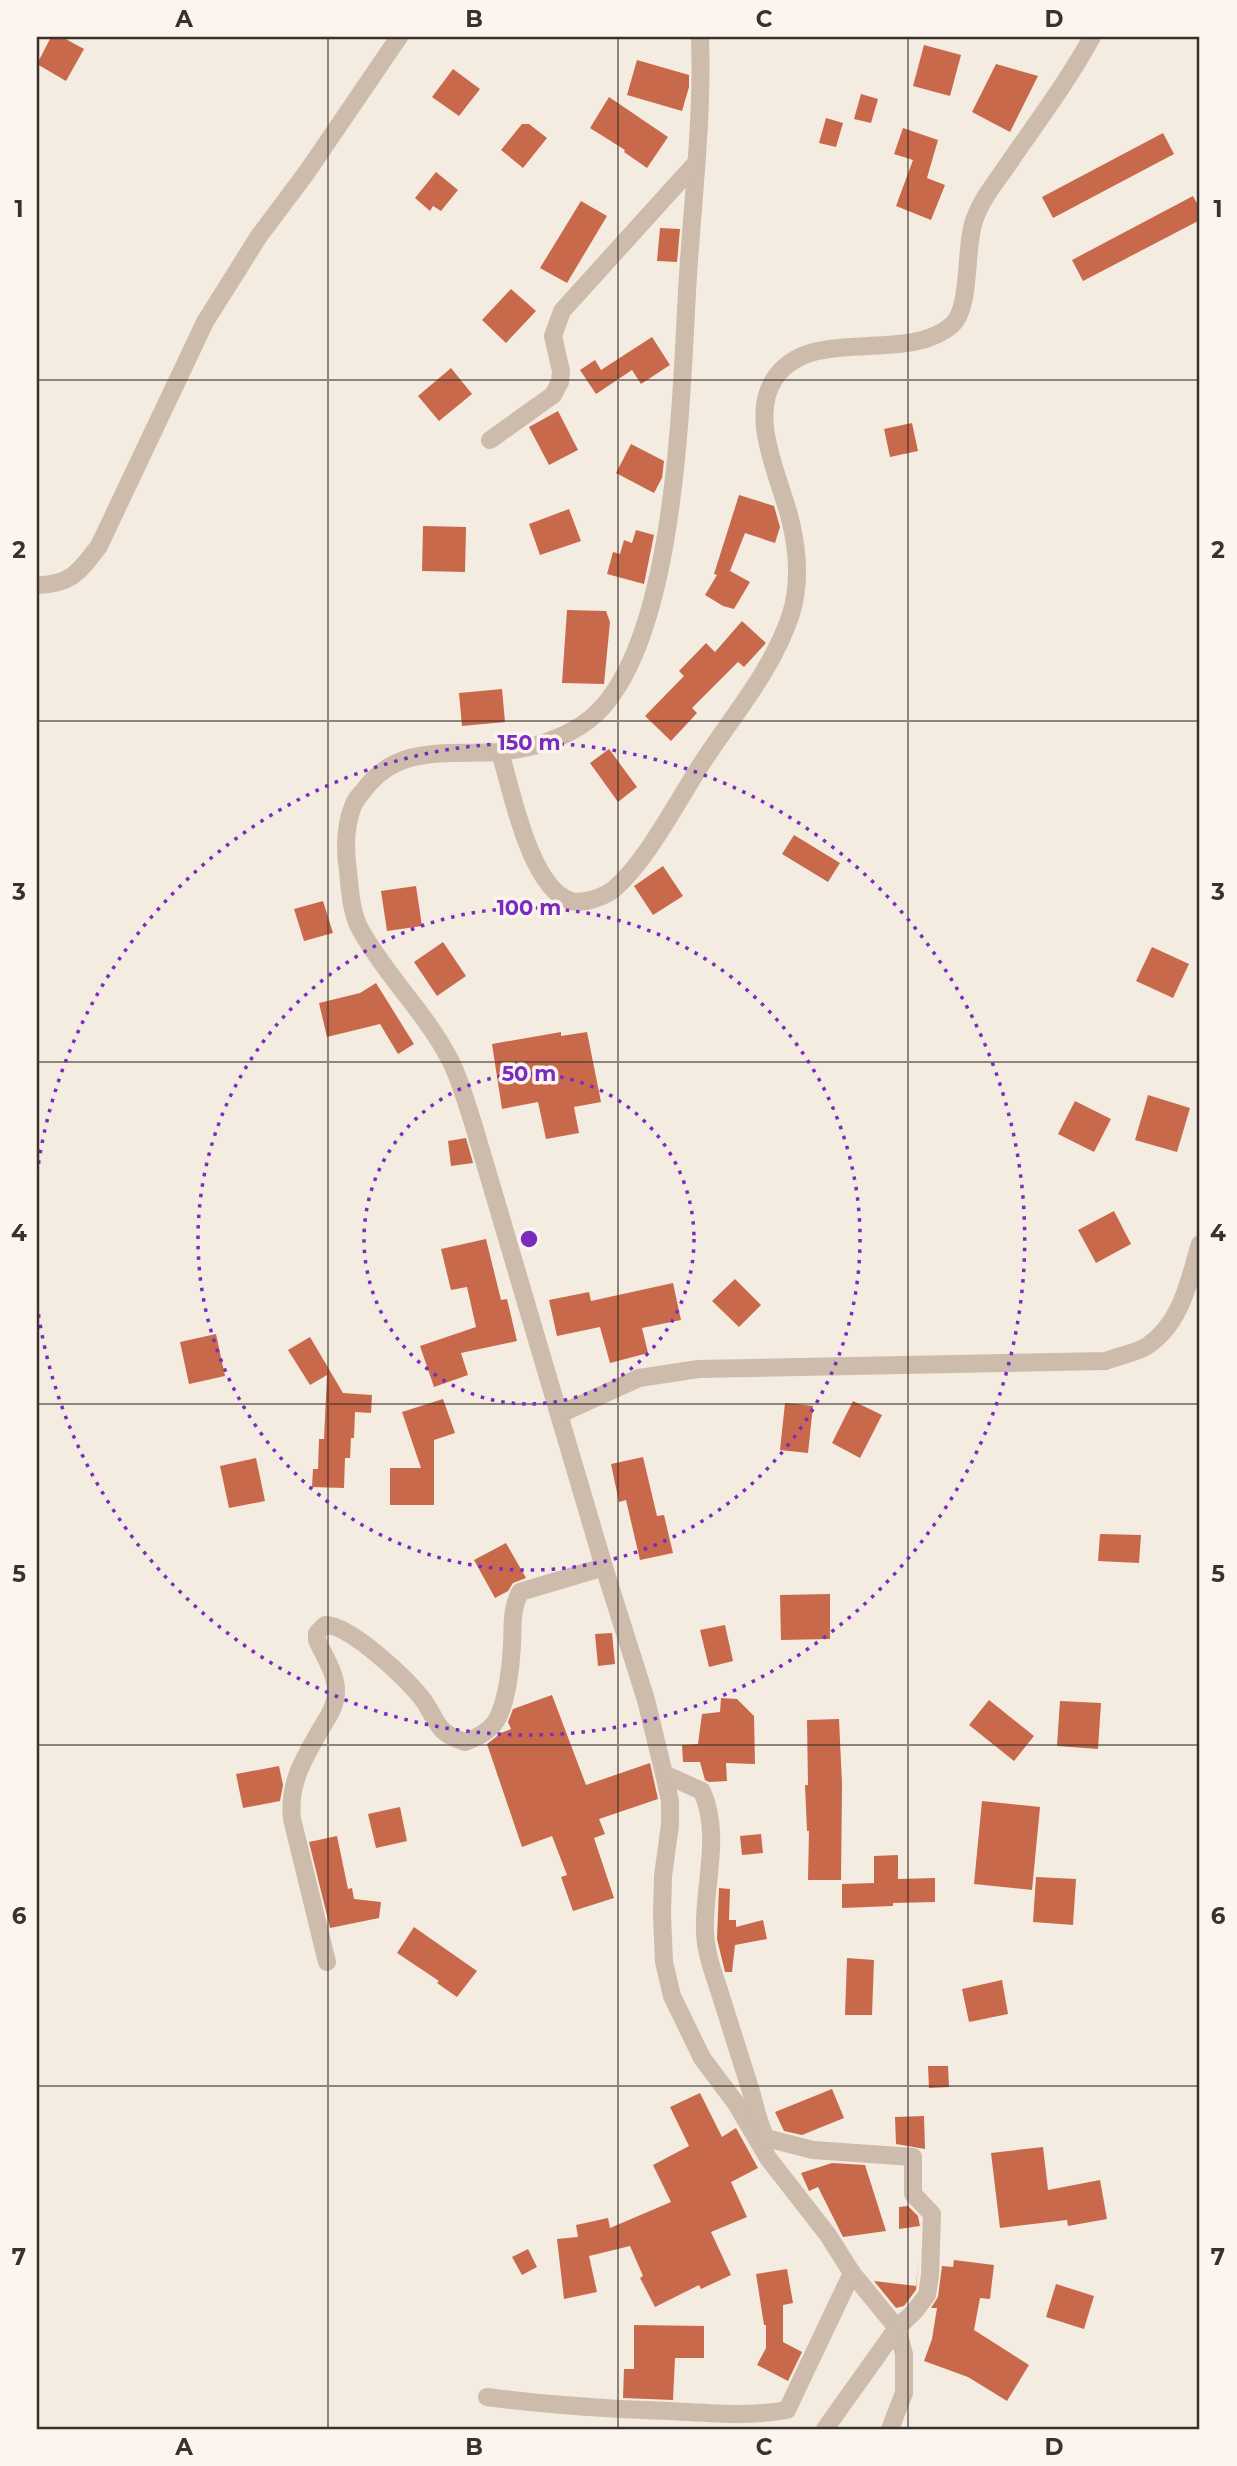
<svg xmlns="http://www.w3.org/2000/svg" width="1237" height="2466" font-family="Montserrat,sans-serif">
	<rect width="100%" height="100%" fill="#f4ebe1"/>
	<g fill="#c8694b">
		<path d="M 51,37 L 62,37 L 84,49 L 66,81 L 37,64 Z"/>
		<path d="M 924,45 L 961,55 L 950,96 L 913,86 Z"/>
		<path d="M 637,60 L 689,75 L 689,87 L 682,111 L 627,95 Z"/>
		<path d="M 996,64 L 1038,76 L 1010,132 L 972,112 Z"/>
		<path d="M 453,69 L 480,89 L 459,116 L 432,97 Z"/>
		<path d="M 861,94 L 878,99 L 871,123 L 854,119 Z"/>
		<path d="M 609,97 L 668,137 L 647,168 L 624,152 L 625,150 L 590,128 Z"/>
		<path d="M 826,118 L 843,123 L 836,147 L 819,143 Z"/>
		<path d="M 522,124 L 529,124 L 547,138 L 523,168 L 501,150 Z"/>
		<path d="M 903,128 L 938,140 L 927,178 L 945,185 L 931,220 L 896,206 L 913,160 L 894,154 Z"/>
		<path d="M 1163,133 L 1174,154 L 1053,218 L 1042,197 Z"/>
		<path d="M 436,172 L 458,190 L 441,211 L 433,206 L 430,211 L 415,198 Z"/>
		<path d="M 1193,196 L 1200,209 L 1200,220 L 1083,281 L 1072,260 Z"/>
		<path d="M 581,201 L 607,216 L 567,283 L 540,268 Z"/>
		<path d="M 660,228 L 680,229 L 677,262 L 657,261 Z"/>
		<path d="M 511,289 L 536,311 L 506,343 L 482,320 Z"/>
		<path d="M 652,337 L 670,365 L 641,384 L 632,370 L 596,394 L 580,370 L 595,360 L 601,370 Z"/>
		<path d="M 451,368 L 472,394 L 439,421 L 418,396 Z"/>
		<path d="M 558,411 L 578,450 L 549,465 L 529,427 Z"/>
		<path d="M 912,423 L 918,451 L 890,457 L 884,429 Z"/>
		<path d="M 631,444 L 664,461 L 662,478 L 654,493 L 616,473 Z"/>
		<path d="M 739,495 L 774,506 L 780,527 L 775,543 L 745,533 L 730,571 L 750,582 L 734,609 L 723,606 L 705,595 L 717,575 L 714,574 Z"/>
		<path d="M 569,509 L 581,541 L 540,555 L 529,524 Z"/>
		<path d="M 423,526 L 466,527 L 465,572 L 422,571 Z"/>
		<path d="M 636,530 L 654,535 L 644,584 L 607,574 L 613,552 L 620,554 L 624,540 L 632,543 Z"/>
		<path d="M 567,610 L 606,611 L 610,622 L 604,684 L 562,683 Z"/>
		<path d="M 742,621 L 766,643 L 744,667 L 738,662 L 692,708 L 697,713 L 671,741 L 645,716 L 684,676 L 679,671 L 706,643 L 715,652 Z"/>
		<path d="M 502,689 L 505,722 L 462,726 L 459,693 Z"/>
		<path d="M 609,749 L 637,787 L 618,802 L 590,763 Z"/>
		<path d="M 794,835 L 840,863 L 828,882 L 782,854 Z"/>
		<path d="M 663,866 L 683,896 L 653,915 L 634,886 Z"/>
		<path d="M 416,886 L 422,926 L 387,931 L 381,891 Z"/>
		<path d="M 323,901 L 333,933 L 304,941 L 294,909 Z"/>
		<path d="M 443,942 L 466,976 L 437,996 L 414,962 Z"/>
		<path d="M 1152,947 L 1189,964 L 1173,998 L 1136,981 Z"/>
		<path d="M 376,983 L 414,1044 L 398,1054 L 380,1024 L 327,1037 L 319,1003 L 360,993 Z"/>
		<path d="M 561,1032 L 561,1036 L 587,1032 L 601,1102 L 574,1107 L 579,1133 L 546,1139 L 538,1102 L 502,1109 L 492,1044 Z"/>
		<path d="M 1148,1095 L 1190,1108 L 1177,1152 L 1135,1140 Z"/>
		<path d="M 1075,1101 L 1111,1119 L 1094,1152 L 1058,1134 Z"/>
		<path d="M 466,1138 L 473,1163 L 451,1166 L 448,1141 Z"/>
		<path d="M 1114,1211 L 1131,1244 L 1096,1263 L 1078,1230 Z"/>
		<path d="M 486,1239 L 501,1300 L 507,1299 L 517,1341 L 461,1353 L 468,1375 L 434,1387 L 420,1346 L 476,1327 L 467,1287 L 451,1290 L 441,1249 Z"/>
		<path d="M 735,1279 L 761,1305 L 739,1327 L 712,1301 Z"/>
		<path d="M 673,1283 L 681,1320 L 642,1328 L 648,1353 L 610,1363 L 600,1327 L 557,1336 L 549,1300 L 589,1292 L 591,1301 Z"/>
		<path d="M 216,1334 L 225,1376 L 189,1384 L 180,1342 Z"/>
		<path d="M 310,1337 L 343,1393 L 372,1395 L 371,1413 L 355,1412 L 354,1438 L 351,1438 L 350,1458 L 345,1458 L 344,1488 L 312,1487 L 313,1469 L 318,1469 L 319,1439 L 324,1439 L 327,1375 L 310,1385 L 288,1350 Z"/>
		<path d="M 443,1399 L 455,1433 L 434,1440 L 434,1505 L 390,1505 L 390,1468 L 421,1468 L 402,1412 Z"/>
		<path d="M 853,1401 L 882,1415 L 860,1458 L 832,1443 Z"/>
		<path d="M 785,1403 L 813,1406 L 808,1453 L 780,1450 Z"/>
		<path d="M 643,1457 L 657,1516 L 664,1515 L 673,1553 L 640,1560 L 626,1500 L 619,1502 L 611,1464 Z"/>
		<path d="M 256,1458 L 265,1501 L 229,1508 L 220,1466 Z"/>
		<path d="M 1100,1534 L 1141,1535 L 1139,1563 L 1098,1561 Z"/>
		<path d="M 506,1543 L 526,1578 L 513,1583 L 508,1591 L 495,1598 L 474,1560 Z"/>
		<path d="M 830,1594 L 830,1639 L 781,1640 L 780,1595 Z"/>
		<path d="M 725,1625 L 733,1661 L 709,1667 L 700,1630 Z"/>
		<path d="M 612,1633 L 615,1664 L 598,1666 L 595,1634 Z"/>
		<path d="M 552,1695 L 586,1785 L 650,1763 L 658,1799 L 599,1819 L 605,1834 L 594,1838 L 614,1898 L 573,1911 L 561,1877 L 567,1875 L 552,1836 L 522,1847 L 487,1744 L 501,1733 L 511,1729 L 508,1722 L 513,1709 Z"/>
		<path d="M 721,1698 L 737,1699 L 754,1716 L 755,1764 L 726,1763 L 727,1781 L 709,1782 L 705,1780 L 700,1762 L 683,1762 L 682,1745 L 698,1744 L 702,1714 L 720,1712 Z"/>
		<path d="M 989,1700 L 1034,1736 L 1014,1761 L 969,1725 Z"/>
		<path d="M 1060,1701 L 1101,1703 L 1098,1749 L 1057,1746 Z"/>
		<path d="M 839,1719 L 842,1784 L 841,1880 L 808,1880 L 809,1831 L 807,1831 L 805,1785 L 808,1785 L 807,1720 Z"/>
		<path d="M 279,1766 L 283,1785 L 280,1801 L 243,1808 L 236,1774 Z"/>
		<path d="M 982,1801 L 1040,1807 L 1032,1890 L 974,1884 Z"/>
		<path d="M 400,1807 L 407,1841 L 376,1848 L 368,1814 Z"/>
		<path d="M 761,1834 L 763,1853 L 742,1855 L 740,1836 Z"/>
		<path d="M 337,1836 L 348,1889 L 352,1888 L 354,1899 L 381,1902 L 379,1918 L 330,1928 L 309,1842 Z"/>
		<path d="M 898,1855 L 898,1879 L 935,1878 L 935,1902 L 893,1903 L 893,1906 L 842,1908 L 842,1884 L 874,1883 L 874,1856 Z"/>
		<path d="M 1036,1877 L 1076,1879 L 1073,1925 L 1033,1922 Z"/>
		<path d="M 719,1888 L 730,1889 L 729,1920 L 736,1920 L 736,1927 L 763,1920 L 767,1939 L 735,1945 L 732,1972 L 725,1972 L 717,1939 Z"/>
		<path d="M 414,1927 L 477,1971 L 457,1997 L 437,1983 L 439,1981 L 397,1953 Z"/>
		<path d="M 847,1958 L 874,1960 L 872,2015 L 845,2015 Z"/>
		<path d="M 1002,1980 L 1008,2014 L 969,2022 L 962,1989 Z"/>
		<path d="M 928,2066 L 948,2066 L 949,2087 L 929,2088 Z"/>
		<path d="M 832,2089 L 844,2118 L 802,2135 L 784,2131 L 775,2112 Z"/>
		<path d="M 700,2093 L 722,2137 L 736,2128 L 758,2168 L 731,2182 L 747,2217 L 711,2232 L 731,2275 L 701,2289 L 699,2285 L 655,2307 L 640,2278 L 643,2276 L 630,2246 L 589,2256 L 597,2292 L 564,2299 L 557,2239 L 578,2237 L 576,2225 L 608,2218 L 610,2228 L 671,2202 L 653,2165 L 689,2146 L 670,2107 Z"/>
		<path d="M 924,2116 L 925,2149 L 896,2144 L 895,2117 Z"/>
		<path d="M 1043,2147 L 1048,2190 L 1100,2180 L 1107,2219 L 1068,2226 L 1067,2220 L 1000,2228 L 991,2153 Z"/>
		<path d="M 832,2163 L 865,2165 L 886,2231 L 843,2237 L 818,2187 L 809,2191 L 801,2173 Z"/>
		<path d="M 908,2206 L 918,2216 L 920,2226 L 899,2229 L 899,2207 Z"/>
		<path d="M 528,2249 L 537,2267 L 522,2275 L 512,2257 Z"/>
		<path d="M 954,2260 L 994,2265 L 990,2299 L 980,2298 L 974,2330 L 1029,2365 L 1007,2401 L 968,2377 L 924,2361 L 932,2339 L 937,2308 L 931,2308 L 938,2297 L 942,2266 L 953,2267 Z"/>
		<path d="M 918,2263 L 916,2290 L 904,2306 L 896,2308 L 874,2281 L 916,2286 Z"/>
		<path d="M 787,2269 L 793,2303 L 783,2305 L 783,2342 L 802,2352 L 788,2381 L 757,2365 L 766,2348 L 766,2325 L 764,2325 L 756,2274 Z"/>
		<path d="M 1056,2284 L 1094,2296 L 1084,2329 L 1046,2317 Z"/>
		<path d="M 634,2325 L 704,2326 L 704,2358 L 675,2358 L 673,2400 L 623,2398 L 624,2369 L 634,2369 Z"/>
	</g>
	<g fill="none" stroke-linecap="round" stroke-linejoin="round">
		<g stroke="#cdbbac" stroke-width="18">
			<path d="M 700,37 C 703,114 693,198 688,275 C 681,385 679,647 590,719 C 565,739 530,749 498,752 C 448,755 398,744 364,790 C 360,795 355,800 353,806 C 345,826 345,851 348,871 C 350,890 351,912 360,929 C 386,976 426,1013 450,1060 C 460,1079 466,1102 473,1123 L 604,1567 L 646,1700 L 664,1774 L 670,1801 L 670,1825 L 663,1876 L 662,1915 L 664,1962 L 672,1996 L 702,2058 L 735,2102 L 768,2158 L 828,2235 L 852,2273 L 897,2328 L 904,2354 L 904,2393 L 890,2429"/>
			<path d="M 490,440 L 553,395 L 560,382 L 561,371 L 553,336 L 562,311 L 696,163"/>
			<path d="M 37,585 C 71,585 80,571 99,546 L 205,322 L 259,236 L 307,172 L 399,37"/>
			<path d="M 500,752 C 511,788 530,889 571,901 C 584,904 604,897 614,889 C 648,860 679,798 704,760 C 735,713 773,669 791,614 C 800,586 798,552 791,523 C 782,482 747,418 775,378 C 812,324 906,365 952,325 C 972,307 964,245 975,218 C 983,196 1000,177 1013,157 C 1040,118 1069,79 1092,37"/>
			<path d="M 560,1414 L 639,1378 L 698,1369 L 1105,1361 C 1118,1356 1136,1353 1147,1346 C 1182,1323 1189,1280 1200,1244"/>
			<path d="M 664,1774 L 702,1791 C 722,1837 703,1885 705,1933 C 706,1953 713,1972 719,1990 C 729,2021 738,2051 748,2082 C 755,2102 756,2118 766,2138 L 813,2150 L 913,2157 L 913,2194 L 932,2214 L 930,2275 L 927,2295 L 914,2312 L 897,2328 L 825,2429"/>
			<path d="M 327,1962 L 292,1819 C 288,1782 305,1757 322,1727 C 329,1716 336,1705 336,1691 C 336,1673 324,1656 317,1640 L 317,1633 L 325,1625 C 351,1625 408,1680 424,1701 C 439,1724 436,1732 465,1742 C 476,1738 489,1732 496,1721 C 507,1703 511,1666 512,1645 C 513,1625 511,1610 520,1592 L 604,1567"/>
			<path d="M 487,2397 C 547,2405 608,2409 669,2411 C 709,2413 748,2417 787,2410 L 852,2273"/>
		</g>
	</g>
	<path fill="none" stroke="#3b302b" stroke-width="2" stroke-opacity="0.55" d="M 328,37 L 328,2429M 618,37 L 618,2429M 908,37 L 908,2429M 37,380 L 1200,380M 37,721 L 1200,721M 37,1062 L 1200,1062M 37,1404 L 1200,1404M 37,1745 L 1200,1745M 37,2086 L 1200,2086"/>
	<g fill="none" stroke="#7b2cbf" stroke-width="3.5" stroke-dasharray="3.5 7">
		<circle cx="529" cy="1239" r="165"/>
		<circle cx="529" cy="1239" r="331"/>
		<path d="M37 1174A496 496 0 1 1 37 1304"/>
	</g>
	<circle cx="529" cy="1239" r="10" fill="#7b2cbf" stroke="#fbf5ee" stroke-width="3.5"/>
	<g font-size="21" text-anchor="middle" font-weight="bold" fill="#7b2cbf" stroke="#fbf5ee" stroke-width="7" stroke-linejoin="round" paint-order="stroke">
		<text x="529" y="750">150 m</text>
		<text x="529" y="915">100 m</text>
		<text x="529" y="1081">50 m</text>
	</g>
	<rect width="1237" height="2466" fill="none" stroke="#fbf5ee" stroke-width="77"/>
	<rect x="38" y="38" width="1160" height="2390" fill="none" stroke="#3b302b" stroke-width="2.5"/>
	<g font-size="23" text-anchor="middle" font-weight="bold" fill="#3b302b">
		<text x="184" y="27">A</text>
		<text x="474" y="27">B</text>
		<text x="764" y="27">C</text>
		<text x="1054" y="27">D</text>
		<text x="19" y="217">1</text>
		<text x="1218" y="217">1</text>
		<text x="19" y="558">2</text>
		<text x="1218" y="558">2</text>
		<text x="19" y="900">3</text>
		<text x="1218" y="900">3</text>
		<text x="19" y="1241">4</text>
		<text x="1218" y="1241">4</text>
		<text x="19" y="1582">5</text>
		<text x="1218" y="1582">5</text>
		<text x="19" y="1924">6</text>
		<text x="1218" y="1924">6</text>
		<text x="19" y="2265">7</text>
		<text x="1218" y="2265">7</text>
		<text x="184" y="2455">A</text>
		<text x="474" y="2455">B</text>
		<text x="764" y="2455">C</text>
		<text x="1054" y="2455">D</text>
	</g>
</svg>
